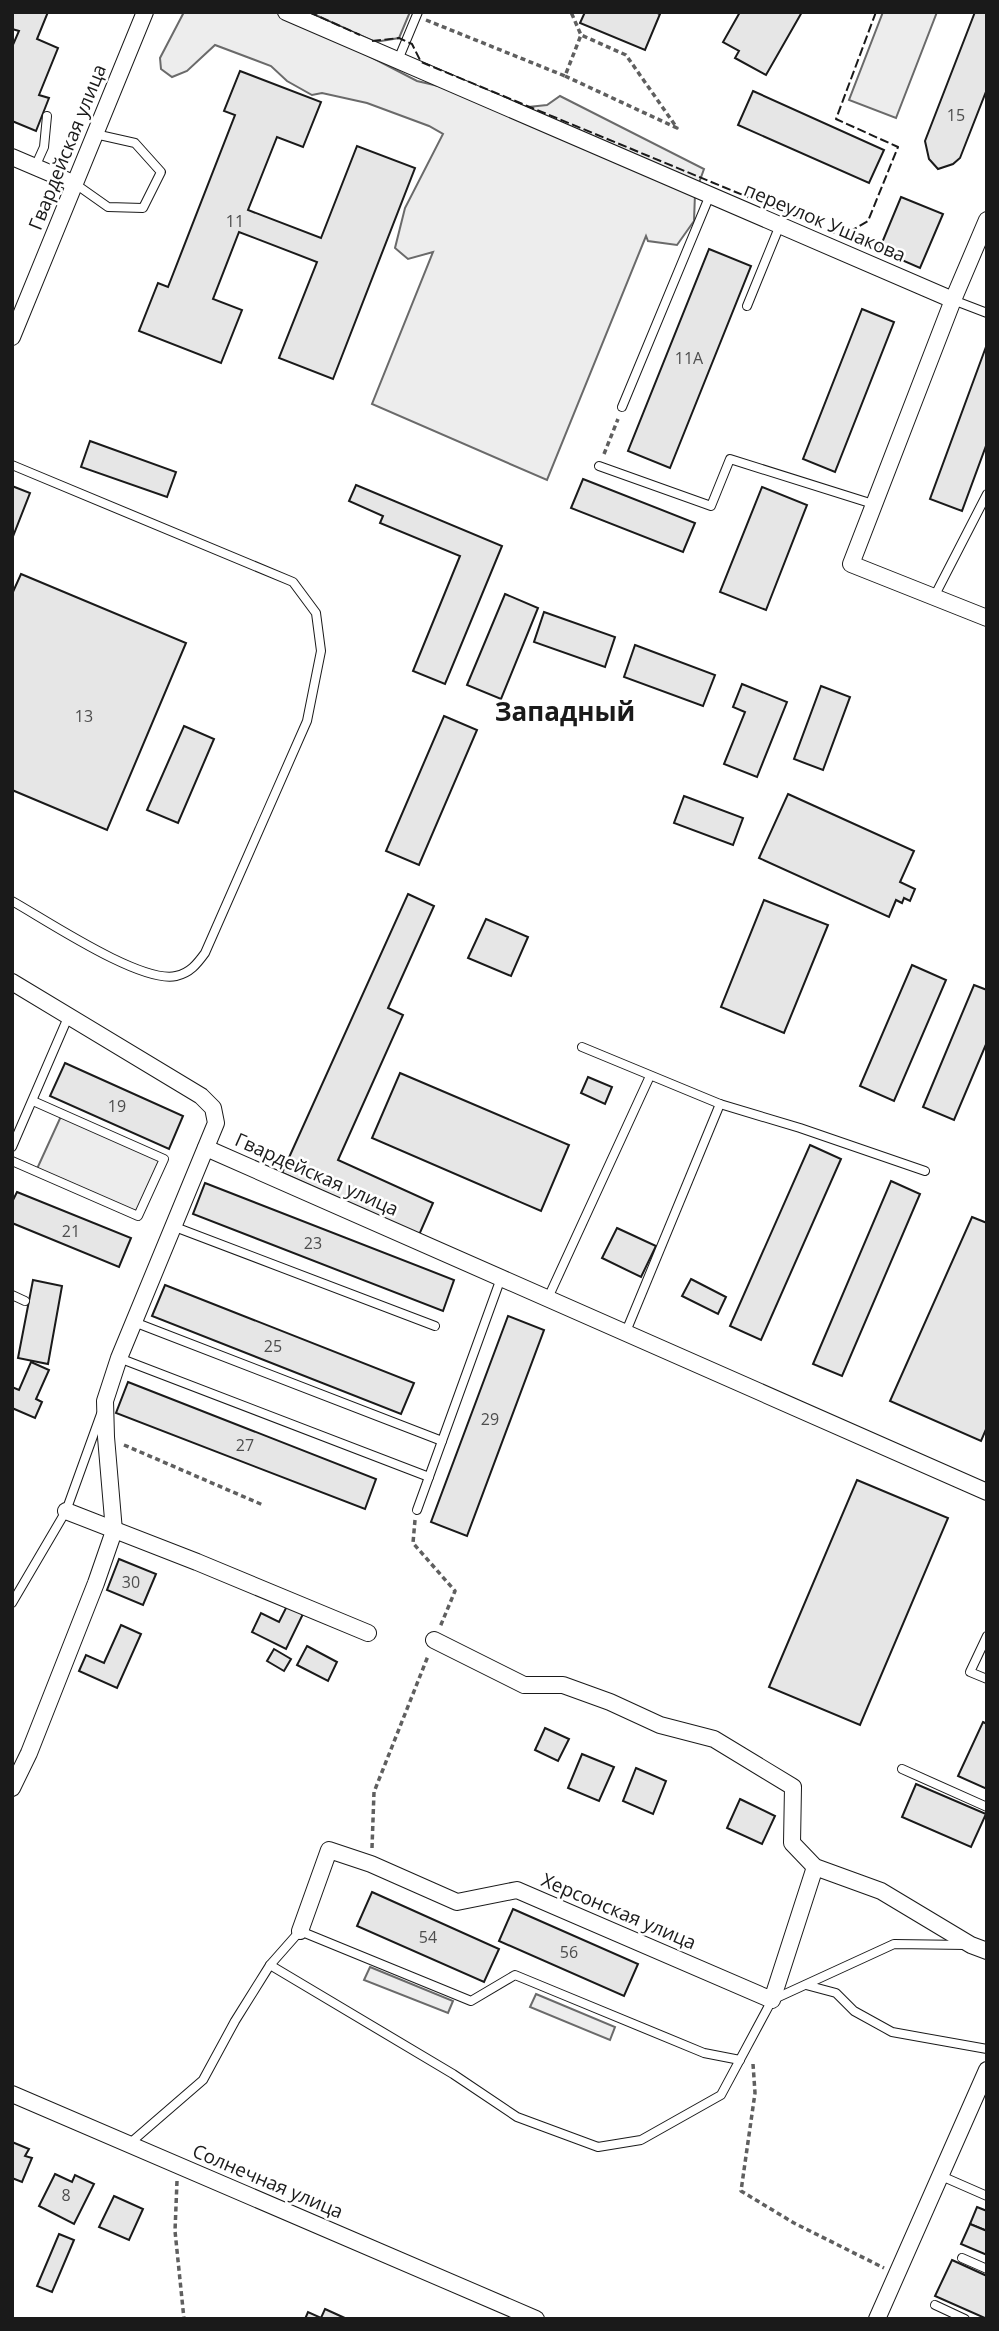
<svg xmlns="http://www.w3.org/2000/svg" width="999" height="2331" font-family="'Open Sans',sans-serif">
	<rect width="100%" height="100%" fill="#fff"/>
	<g fill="#ededed" stroke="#6a6a6a" stroke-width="2">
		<path d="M 184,12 L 284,12 L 417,81 L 528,107 L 547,105 L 560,96 L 704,169 L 695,194 L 694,221 L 677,245 L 648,241 L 646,236 L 547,480 L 372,404 L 433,252 L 408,259 L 395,248 L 405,208 L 443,134 L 429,126 L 367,103 L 322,93 L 312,95 L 287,81 L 271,66 L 215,45 L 187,71 L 172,77 L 161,69 L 160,58 Z"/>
		<path d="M 309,12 L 410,12 L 399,38 L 375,42 Z"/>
		<path d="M 883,12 L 937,12 L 896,118 L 849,100 Z"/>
		<path d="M 62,1114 L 164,1159 L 138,1216 L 36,1171 Z"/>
		<path d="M 370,1967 L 453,2001 L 448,2013 L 364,1980 Z"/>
		<path d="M 536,1994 L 615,2027 L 610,2040 L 530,2007 Z"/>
	</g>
	<g fill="#e6e6e6" stroke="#1a1a1a" stroke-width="2">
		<path d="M 12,12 L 48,12 L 37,39 L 58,48 L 39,95 L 49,98 L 36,131 L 12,121 L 12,47 L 19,31 L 12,29 Z"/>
		<path d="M 585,12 L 655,12 L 660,14 L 645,50 L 580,23 Z"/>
		<path d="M 740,12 L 802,12 L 766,75 L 735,58 L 739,51 L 723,42 Z"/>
		<path d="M 975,12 L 987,12 L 987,89 L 960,158 L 953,164 L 938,169 L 929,159 L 925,141 Z"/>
		<path d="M 240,71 L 321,102 L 303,147 L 277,137 L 248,210 L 321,238 L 357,146 L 415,168 L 333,379 L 279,358 L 317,262 L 239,232 L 213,299 L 242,310 L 221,363 L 139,331 L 158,283 L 168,287 L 235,115 L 224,111 Z"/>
		<path d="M 753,91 L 884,150 L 869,183 L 738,125 Z"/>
		<path d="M 901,197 L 943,214 L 920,268 L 879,250 Z"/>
		<path d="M 709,249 L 751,266 L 670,468 L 628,451 Z"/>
		<path d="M 862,309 L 894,322 L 835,472 L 803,459 Z"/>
		<path d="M 987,344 L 987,443 L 962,511 L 930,499 Z"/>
		<path d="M 90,441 L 176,472 L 167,497 L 81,467 Z"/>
		<path d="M 583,479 L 695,523 L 683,552 L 571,508 Z"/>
		<path d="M 356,485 L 502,546 L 445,684 L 413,671 L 460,556 L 380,523 L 383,516 L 349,501 Z"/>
		<path d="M 12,486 L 30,493 L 12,539 Z"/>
		<path d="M 762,487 L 807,505 L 766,610 L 720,592 Z"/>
		<path d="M 21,574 L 186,643 L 107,830 L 12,790 L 12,594 Z"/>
		<path d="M 505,594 L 538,608 L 501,699 L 467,685 Z"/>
		<path d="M 544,612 L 615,637 L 605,667 L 534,642 Z"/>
		<path d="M 635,645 L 715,675 L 703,706 L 624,677 Z"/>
		<path d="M 742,684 L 787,702 L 757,777 L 724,764 L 745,712 L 733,707 Z"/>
		<path d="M 821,686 L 850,697 L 823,770 L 794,759 Z"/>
		<path d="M 444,716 L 477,730 L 419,865 L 386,851 Z"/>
		<path d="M 184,726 L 214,739 L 178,823 L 147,810 Z"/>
		<path d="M 788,794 L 914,851 L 900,882 L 915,889 L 910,901 L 904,898 L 902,903 L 896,900 L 889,917 L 759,858 Z"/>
		<path d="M 684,796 L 743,818 L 733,845 L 674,823 Z"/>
		<path d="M 408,894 L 434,906 L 388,1008 L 403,1015 L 338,1160 L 433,1203 L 419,1235 L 282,1173 Z"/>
		<path d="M 764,900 L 828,925 L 784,1033 L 721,1007 Z"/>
		<path d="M 486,919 L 528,937 L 511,976 L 468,958 Z"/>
		<path d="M 912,965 L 946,980 L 894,1101 L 860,1086 Z"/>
		<path d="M 974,985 L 987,990 L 987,1042 L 954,1120 L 923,1107 Z"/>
		<path d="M 65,1063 L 183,1116 L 169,1149 L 50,1096 Z"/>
		<path d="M 400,1073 L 569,1145 L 541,1211 L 372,1138 Z"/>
		<path d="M 588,1077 L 612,1087 L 605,1104 L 581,1093 Z"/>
		<path d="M 810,1145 L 841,1159 L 761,1340 L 730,1326 Z"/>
		<path d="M 891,1181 L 920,1194 L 842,1376 L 813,1364 Z"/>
		<path d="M 205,1183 L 454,1280 L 443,1311 L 193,1214 Z"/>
		<path d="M 17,1192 L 131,1238 L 119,1267 L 12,1223 L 12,1202 Z"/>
		<path d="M 972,1217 L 987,1223 L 987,1427 L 981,1441 L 890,1401 Z"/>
		<path d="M 617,1228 L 656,1246 L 641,1277 L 602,1258 Z"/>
		<path d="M 691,1279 L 726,1297 L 718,1314 L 682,1296 Z"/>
		<path d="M 33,1280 L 62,1286 L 48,1364 L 18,1358 Z"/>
		<path d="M 165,1285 L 414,1383 L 401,1414 L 152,1316 Z"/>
		<path d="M 508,1316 L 544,1330 L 467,1536 L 431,1522 Z"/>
		<path d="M 31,1362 L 49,1370 L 36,1399 L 42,1402 L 35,1418 L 12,1408 L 12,1387 L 19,1390 Z"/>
		<path d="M 128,1382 L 376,1479 L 365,1509 L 116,1413 Z"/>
		<path d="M 857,1480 L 948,1518 L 860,1725 L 769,1687 Z"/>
		<path d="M 119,1559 L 156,1574 L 143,1605 L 107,1590 Z"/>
		<path d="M 287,1606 L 303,1614 L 286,1649 L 252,1632 L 261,1613 L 279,1622 Z"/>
		<path d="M 121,1625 L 141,1634 L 117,1688 L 79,1671 L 86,1655 L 104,1663 Z"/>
		<path d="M 307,1646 L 337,1662 L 328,1681 L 297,1665 Z"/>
		<path d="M 274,1649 L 291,1659 L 284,1671 L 267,1661 Z"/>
		<path d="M 983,1722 L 987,1724 L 987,1789 L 958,1776 Z"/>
		<path d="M 545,1728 L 569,1739 L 558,1761 L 535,1750 Z"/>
		<path d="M 582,1754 L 614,1767 L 599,1801 L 568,1788 Z"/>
		<path d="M 636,1768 L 666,1781 L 653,1814 L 623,1801 Z"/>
		<path d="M 916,1784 L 986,1814 L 971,1847 L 902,1817 Z"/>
		<path d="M 740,1799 L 775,1816 L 762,1844 L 727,1828 Z"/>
		<path d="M 372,1892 L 499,1949 L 484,1982 L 357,1926 Z"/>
		<path d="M 513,1909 L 638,1964 L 624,1996 L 499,1941 Z"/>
		<path d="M 12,2142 L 29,2149 L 25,2156 L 32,2158 L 22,2182 L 12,2178 Z"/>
		<path d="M 55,2174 L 72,2182 L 75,2175 L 94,2184 L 74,2224 L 39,2206 Z"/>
		<path d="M 114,2196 L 143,2209 L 129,2240 L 99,2227 Z"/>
		<path d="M 977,2207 L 987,2211 L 987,2231 L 970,2224 Z"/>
		<path d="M 970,2224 L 987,2231 L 987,2255 L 961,2244 Z"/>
		<path d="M 59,2234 L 74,2240 L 52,2292 L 37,2286 Z"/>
		<path d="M 952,2260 L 987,2276 L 987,2319 L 935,2296 Z"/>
		<path d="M 325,2309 L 347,2319 L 305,2319 L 308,2312 L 321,2318 Z"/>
	</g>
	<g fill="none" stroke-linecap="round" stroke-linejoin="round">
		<g stroke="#1a1a1a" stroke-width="10">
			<g id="service">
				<path d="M 398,60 L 418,12"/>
				<path d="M 35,167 L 44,147 L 47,116"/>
				<path d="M 74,183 L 108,207 L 143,208 L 161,172 L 135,143 L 95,134"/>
				<path d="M 953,300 L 987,313"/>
				<path d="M 747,306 L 780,225"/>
				<path d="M 622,407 L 710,195"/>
				<path d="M 12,465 L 293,582 L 316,613 L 321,651 L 307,721 L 205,953 C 197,964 190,973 176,976 C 141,984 46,920 12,901"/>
				<path d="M 599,466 L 711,506 L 730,459 L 873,504"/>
				<path d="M 934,597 L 987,494"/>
				<path d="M 582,1047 L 720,1104 L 800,1128 L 925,1171"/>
				<path d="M 12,1147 L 69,1015"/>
				<path d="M 12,1161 L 138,1216 L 164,1159 L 33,1101"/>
				<path d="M 175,1227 L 435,1326"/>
				<path d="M 12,1295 L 25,1301"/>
				<path d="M 548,1298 L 650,1076"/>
				<path d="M 134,1322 L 442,1441"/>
				<path d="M 625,1334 L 720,1104"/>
				<path d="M 119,1358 L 429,1477"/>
				<path d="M 417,1510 L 501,1278"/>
				<path d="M 12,1603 L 66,1511 L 101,1414"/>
				<path d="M 987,1636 L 970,1672 L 987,1679"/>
				<path d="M 902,1769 L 987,1807"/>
				<path d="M 270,1965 L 453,2074 L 517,2117 L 598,2147 L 641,2140 L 721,2095 L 772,2000 L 894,1944 L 966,1945"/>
				<path d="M 806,1985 L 836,1993 L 854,2011 L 892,2032 L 987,2049"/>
				<path d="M 129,2144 L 203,2080 L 235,2021 L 270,1965 L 300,1931 L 471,2001 L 515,1975 L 704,2053 L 740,2060"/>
				<path d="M 939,2175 L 987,2196"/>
				<path d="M 962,2258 L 987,2269"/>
				<path d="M 935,2305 L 965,2319"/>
			</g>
		</g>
		<g stroke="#1a1a1a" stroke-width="18">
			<g id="minor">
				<path d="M 286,12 L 953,300 L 851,564 L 987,618"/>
				<path d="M 12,157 L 73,183"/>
				<path d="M 953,300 L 987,220"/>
				<path d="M 12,337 L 145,12"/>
				<path d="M 12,982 L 201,1096 L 213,1108 L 216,1123 L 119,1358 L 105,1401 L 106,1437 L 114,1531 L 96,1583 L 29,1753 L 12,1788"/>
				<path d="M 206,1148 L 987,1492"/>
				<path d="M 66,1511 L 197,1562 L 368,1633"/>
				<path d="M 434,1640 L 524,1685 L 563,1685 L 610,1702 L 660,1725 L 714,1739 L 793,1787 L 792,1843 L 815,1867 L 881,1891 L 971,1945 L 987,1951"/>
				<path d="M 300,1931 L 329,1850 L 371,1864 L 457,1902 L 517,1890 L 772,2000 L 815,1867"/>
				<path d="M 12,2094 L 536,2319"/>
				<path d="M 877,2319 L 987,2070"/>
			</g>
		</g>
		<g stroke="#5f5f5f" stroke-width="3.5" stroke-dasharray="5 3.5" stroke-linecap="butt">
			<path d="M 426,20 L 565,76 L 581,35 L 571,12"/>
			<path d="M 565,76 L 677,128 L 626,55 L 581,35"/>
			<path d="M 604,454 L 618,419"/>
			<path d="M 124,1445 L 263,1505"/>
			<path d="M 415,1520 L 413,1543 L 455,1591 L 440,1627"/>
			<path d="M 372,1848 L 374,1792 L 428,1656"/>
			<path d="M 753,2064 L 755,2093 L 741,2191 L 794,2223 L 884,2268"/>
			<path d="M 177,2181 L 175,2231 L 184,2319"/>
		</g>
		<use href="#service" stroke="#fff" stroke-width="8"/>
		<use href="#minor" stroke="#fff" stroke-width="16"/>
		<g stroke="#1a1a1a" stroke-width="2" stroke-dasharray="9 3.5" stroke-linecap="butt">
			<path d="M 309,12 L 360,35"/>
			<path d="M 372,41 L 399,38 L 412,44 L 421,62 L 842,236 L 868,221 L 898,147 L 836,119 L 876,12"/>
		</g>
	</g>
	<g text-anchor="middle" stroke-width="5" stroke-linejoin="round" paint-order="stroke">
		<g font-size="16" fill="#4d4d4d">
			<text x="956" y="121">15</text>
			<text x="235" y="227">11</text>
			<text x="689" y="364">11А</text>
			<text x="84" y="722">13</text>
			<text x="117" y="1112">19</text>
			<text x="71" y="1237">21</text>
			<text x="313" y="1249">23</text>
			<text x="273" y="1352">25</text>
			<text x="490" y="1425">29</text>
			<text x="245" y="1451">27</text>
			<text x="131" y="1588">30</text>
			<text x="428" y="1943">54</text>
			<text x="569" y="1958">56</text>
			<text x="66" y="2201">8</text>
		</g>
		<g font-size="19" fill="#1a1a1a" stroke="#fff">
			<text transform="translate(67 147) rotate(-68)" y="7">Гвардейская улица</text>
			<text transform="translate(825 222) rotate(23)" y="7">переулок Ушакова</text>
			<text transform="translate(317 1174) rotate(24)" y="7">Гвардейская улица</text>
			<text transform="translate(619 1911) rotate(23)" y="7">Херсонская улица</text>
			<text transform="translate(268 2181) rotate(23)" y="7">Солнечная улица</text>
		</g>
		<g font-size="26" font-weight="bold" fill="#1a1a1a" stroke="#fff">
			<text x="565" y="721">Западный</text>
		</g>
	</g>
	<rect width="999" height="2331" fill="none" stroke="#1a1a1a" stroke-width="28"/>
</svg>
